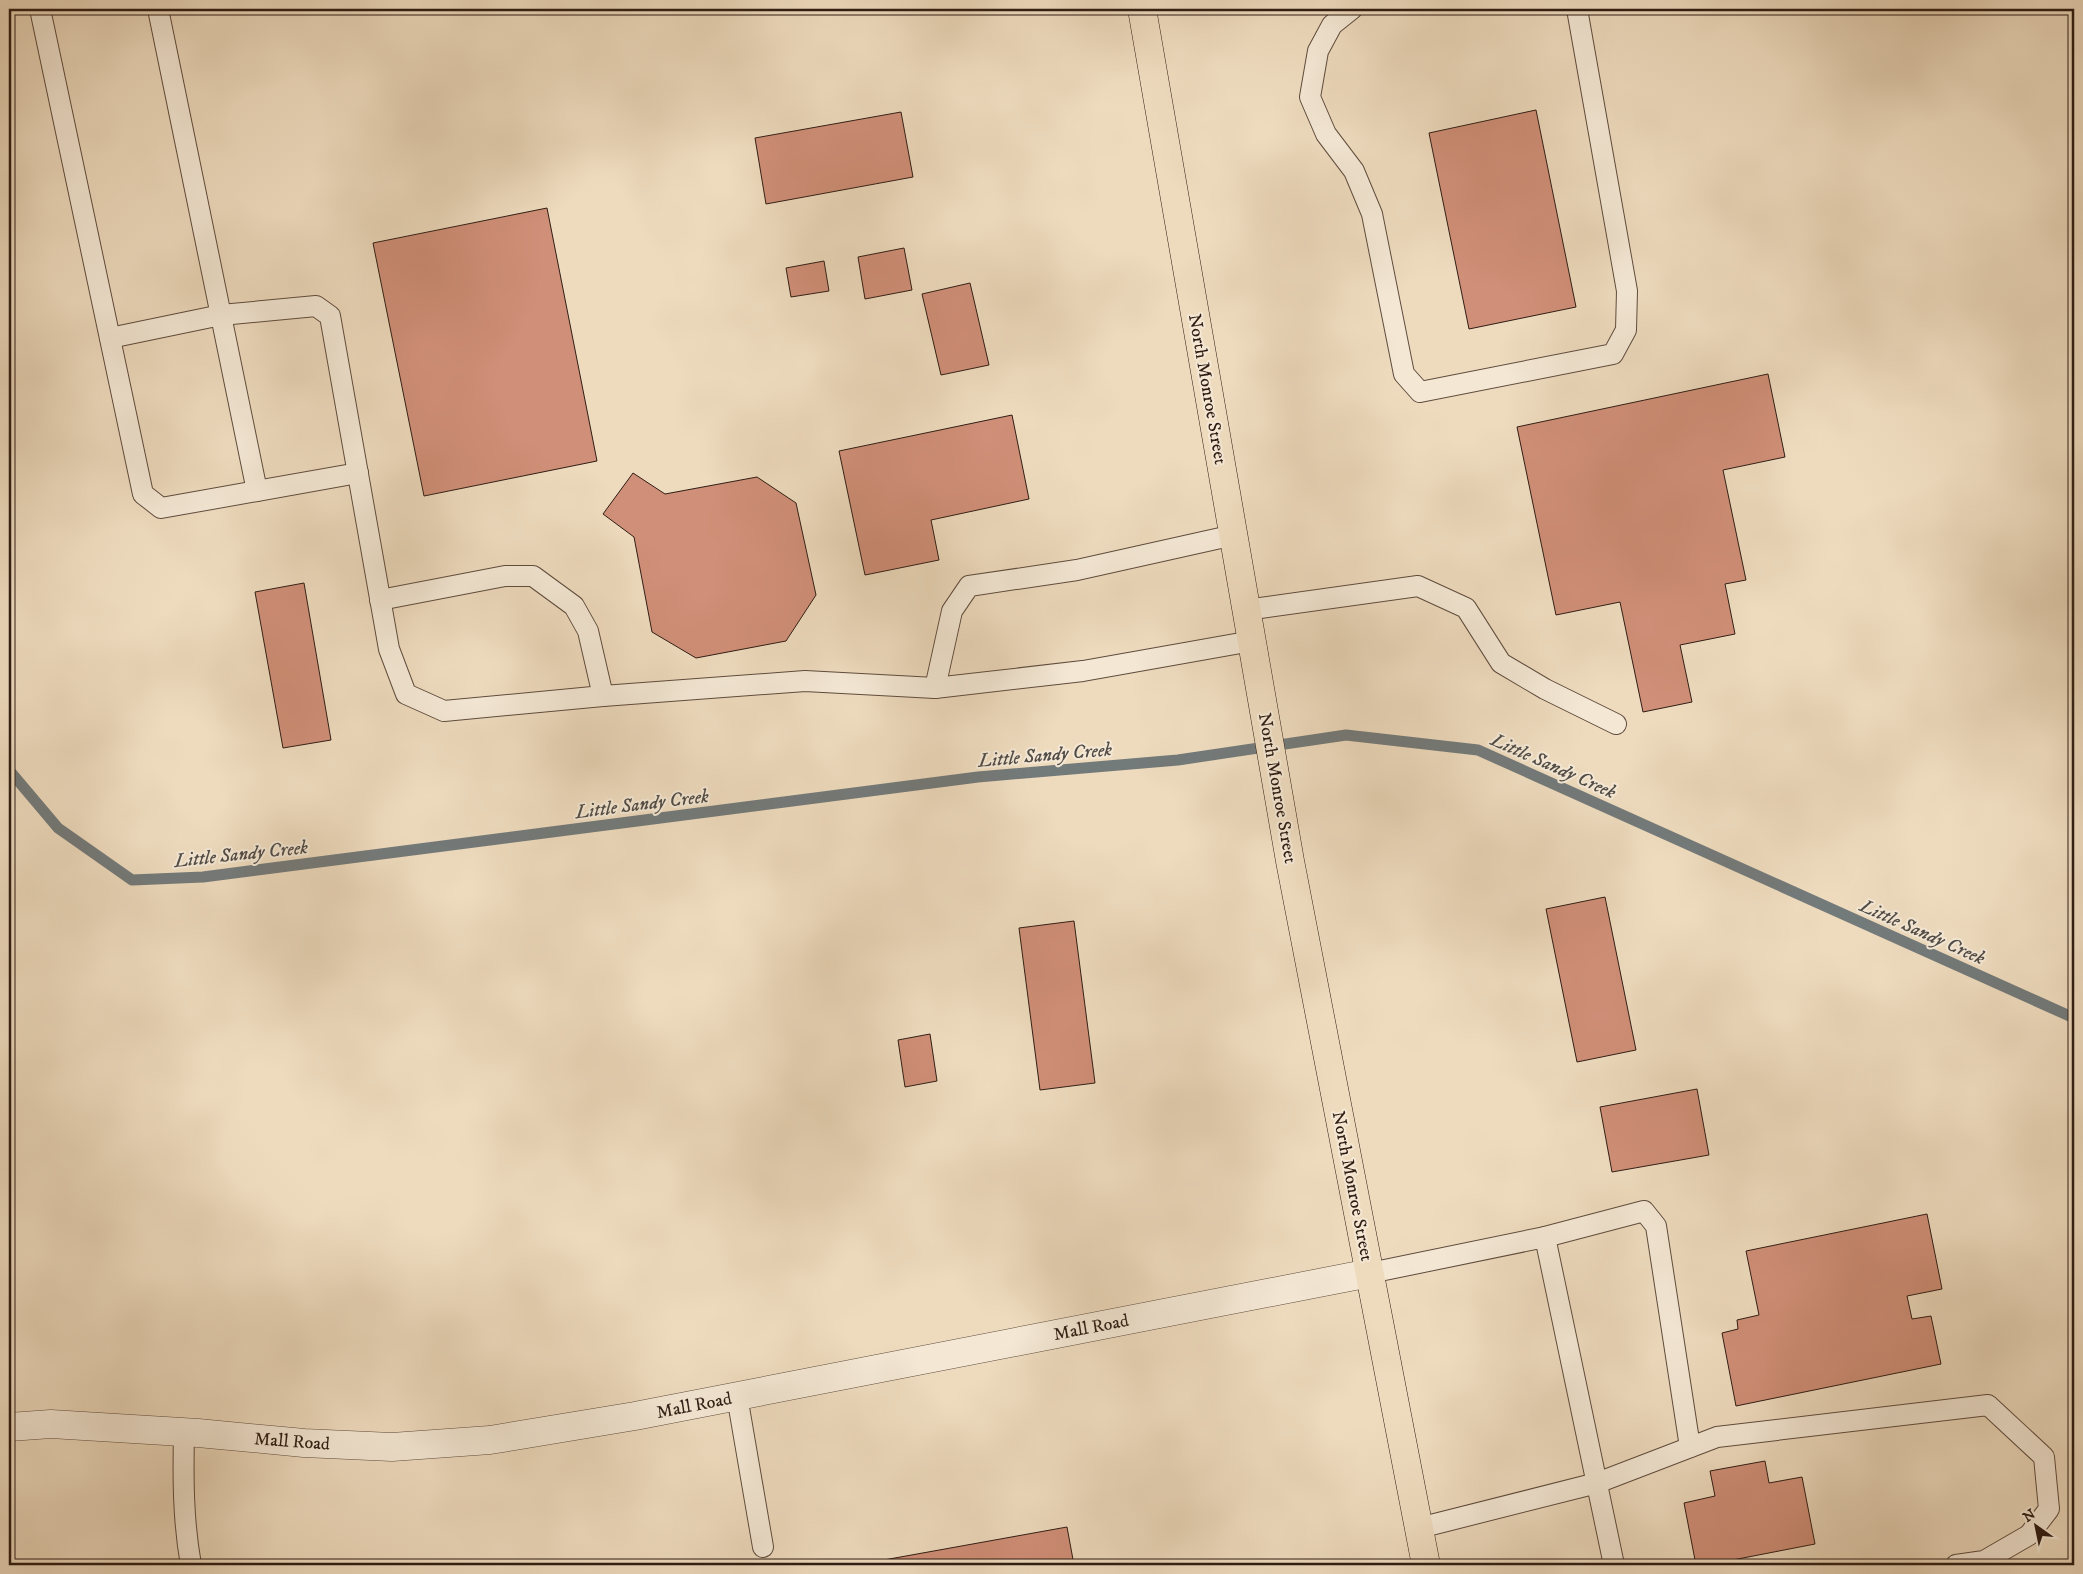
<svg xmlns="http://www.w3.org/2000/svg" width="2083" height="1574" font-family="'IM FELL DW Pica',serif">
	<rect width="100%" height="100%" fill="#eedbbe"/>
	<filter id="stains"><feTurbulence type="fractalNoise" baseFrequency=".004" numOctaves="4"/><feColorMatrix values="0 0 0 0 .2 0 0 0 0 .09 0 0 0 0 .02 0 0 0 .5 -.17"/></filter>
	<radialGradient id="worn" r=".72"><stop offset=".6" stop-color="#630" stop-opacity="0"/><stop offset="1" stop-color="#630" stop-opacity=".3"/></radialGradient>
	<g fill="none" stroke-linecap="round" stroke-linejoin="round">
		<path stroke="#737a7a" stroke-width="11" d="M 9,770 L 58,828 L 132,880 L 203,877 L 978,777 L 1178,760 L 1346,735 L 1478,750 L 2074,1018"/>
	</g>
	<g fill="#d08f78" stroke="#2f1d14">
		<path d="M 1536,110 L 1576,307 L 1469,329 L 1429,133 Z"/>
		<path d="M 901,112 L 913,177 L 766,204 L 755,138 Z"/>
		<path d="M 547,208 L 597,461 L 424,496 L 373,243 Z"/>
		<path d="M 904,248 L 912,290 L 865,299 L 858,257 Z"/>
		<path d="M 824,261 L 829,291 L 791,297 L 786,268 Z"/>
		<path d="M 970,283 L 989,365 L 941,375 L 922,294 Z"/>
		<path d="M 1768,374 L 1785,457 L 1723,470 L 1746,580 L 1725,584 L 1735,634 L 1680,645 L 1692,702 L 1643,712 L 1620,602 L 1556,615 L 1517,427 Z"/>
		<path d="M 1012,415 L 1029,499 L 931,520 L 939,560 L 865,575 L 839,451 Z"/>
		<path d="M 633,473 L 665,494 L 757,477 L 796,503 L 816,595 L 786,641 L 696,658 L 652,632 L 634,537 L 603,514 Z"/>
		<path d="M 304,583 L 331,740 L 283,748 L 255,592 Z"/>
		<path d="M 1605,897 L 1636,1050 L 1577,1062 L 1546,909 Z"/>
		<path d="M 1074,921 L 1095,1083 L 1040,1090 L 1019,928 Z"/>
		<path d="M 930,1034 L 937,1081 L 905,1087 L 898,1040 Z"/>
		<path d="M 1697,1089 L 1709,1155 L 1612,1172 L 1600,1107 Z"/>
		<path d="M 1927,1214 L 1942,1289 L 1907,1296 L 1912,1319 L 1931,1316 L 1941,1364 L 1736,1406 L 1722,1333 L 1738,1329 L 1737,1320 L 1759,1315 L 1746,1251 Z"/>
		<path d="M 1765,1461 L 1769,1483 L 1802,1477 L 1815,1544 L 1707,1565 L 1696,1565 L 1684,1503 L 1715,1496 L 1710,1471 Z"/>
		<path d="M 1067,1527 L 1074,1565 L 856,1565 Z"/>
	</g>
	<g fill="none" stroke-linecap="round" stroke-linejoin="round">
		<g stroke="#5f4c3e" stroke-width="22">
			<g id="service">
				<path d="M 40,9 L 143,494 L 161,508 L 358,473"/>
				<path d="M 158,9 L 257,491"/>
				<path d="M 1352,9 L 1332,25 L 1318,51 L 1310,97 L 1326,134 L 1354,171 L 1372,214 L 1404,374 L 1420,392 L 1613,354 L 1626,330 L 1627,291 L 1577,9"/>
				<path d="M 110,338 L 221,315 L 316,306 L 330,316 L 389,649 L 406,694 L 444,711 L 603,696 L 805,681 L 935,688 L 1083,671 L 1252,641"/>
				<path d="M 380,600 L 505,576 L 533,576 L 574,606 L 588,631 L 603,696"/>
				<path d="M 1246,610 L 1418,586 L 1466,608 L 1501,663 L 1545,689 L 1616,724"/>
				<path d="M 935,688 L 952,611 L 969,586 L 1077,570 L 1234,535"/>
				<path d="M 1545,1237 L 1644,1211 L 1656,1226 L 1690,1447"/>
				<path d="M 1370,1273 L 1545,1237 L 1614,1565"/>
				<path d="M 737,1396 L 763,1547"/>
				<path d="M 184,1432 C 183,1477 183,1521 191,1565"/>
				<path d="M 1419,1528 L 1597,1483 L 1717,1437 L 1988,1405 L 2044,1457 L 2049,1509 L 2029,1535 L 1984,1561 L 1956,1565"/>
			</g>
		</g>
		<g stroke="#5f4c3e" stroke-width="29">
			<path id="tertiary" d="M 9,1427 L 51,1424 L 198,1433 L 304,1443 L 392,1447 L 490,1440 L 635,1416 L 1370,1273"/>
		</g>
		<g stroke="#2f1d14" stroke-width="29">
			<path id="primary" d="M 1142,9 L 1290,861 L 1426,1565"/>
		</g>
		<use href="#service" stroke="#f4e8d5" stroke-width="20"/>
		<use href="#tertiary" stroke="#f4e8d5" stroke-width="28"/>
		<use href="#primary" stroke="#eedbbe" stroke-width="28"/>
	</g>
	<g text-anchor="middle" stroke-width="4" stroke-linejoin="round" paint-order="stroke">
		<g font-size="18" fill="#2f1d14" stroke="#f4e8d5">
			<text transform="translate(1208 389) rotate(80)" y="6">North Monroe Street</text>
			<text transform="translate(1278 788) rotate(80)" y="6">North Monroe Street</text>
			<text transform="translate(1353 1186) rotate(79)" y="6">North Monroe Street</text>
			<text transform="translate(1091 1327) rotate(-11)" y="6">Mall Road</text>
			<text transform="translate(694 1405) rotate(-11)" y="6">Mall Road</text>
			<text transform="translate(292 1441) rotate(4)" y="6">Mall Road</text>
		</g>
		<g font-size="19" font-style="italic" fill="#514c47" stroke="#f4e8d5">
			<text transform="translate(1045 754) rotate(-5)" y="7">Little Sandy Creek</text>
			<text transform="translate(1554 765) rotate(24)" y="7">Little Sandy Creek</text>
			<text transform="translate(642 803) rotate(-7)" y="7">Little Sandy Creek</text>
			<text transform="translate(241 853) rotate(-6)" y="7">Little Sandy Creek</text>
			<text transform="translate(1923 931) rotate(24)" y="7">Little Sandy Creek</text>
		</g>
	</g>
	<rect width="2083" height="1574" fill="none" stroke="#eedbbe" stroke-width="30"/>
	<rect x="10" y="10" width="2063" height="1554" fill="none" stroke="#2f1d14" stroke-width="2.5"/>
	<rect x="15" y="15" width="2053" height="1544" fill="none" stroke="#2f1d14"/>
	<g transform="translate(2036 1526) rotate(327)" stroke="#f4e8d5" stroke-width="4" paint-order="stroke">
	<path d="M0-4L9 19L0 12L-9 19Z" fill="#2f1d14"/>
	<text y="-8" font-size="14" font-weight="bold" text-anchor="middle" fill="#2f1d14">N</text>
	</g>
	<rect width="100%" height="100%" filter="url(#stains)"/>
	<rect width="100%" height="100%" fill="url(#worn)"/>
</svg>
